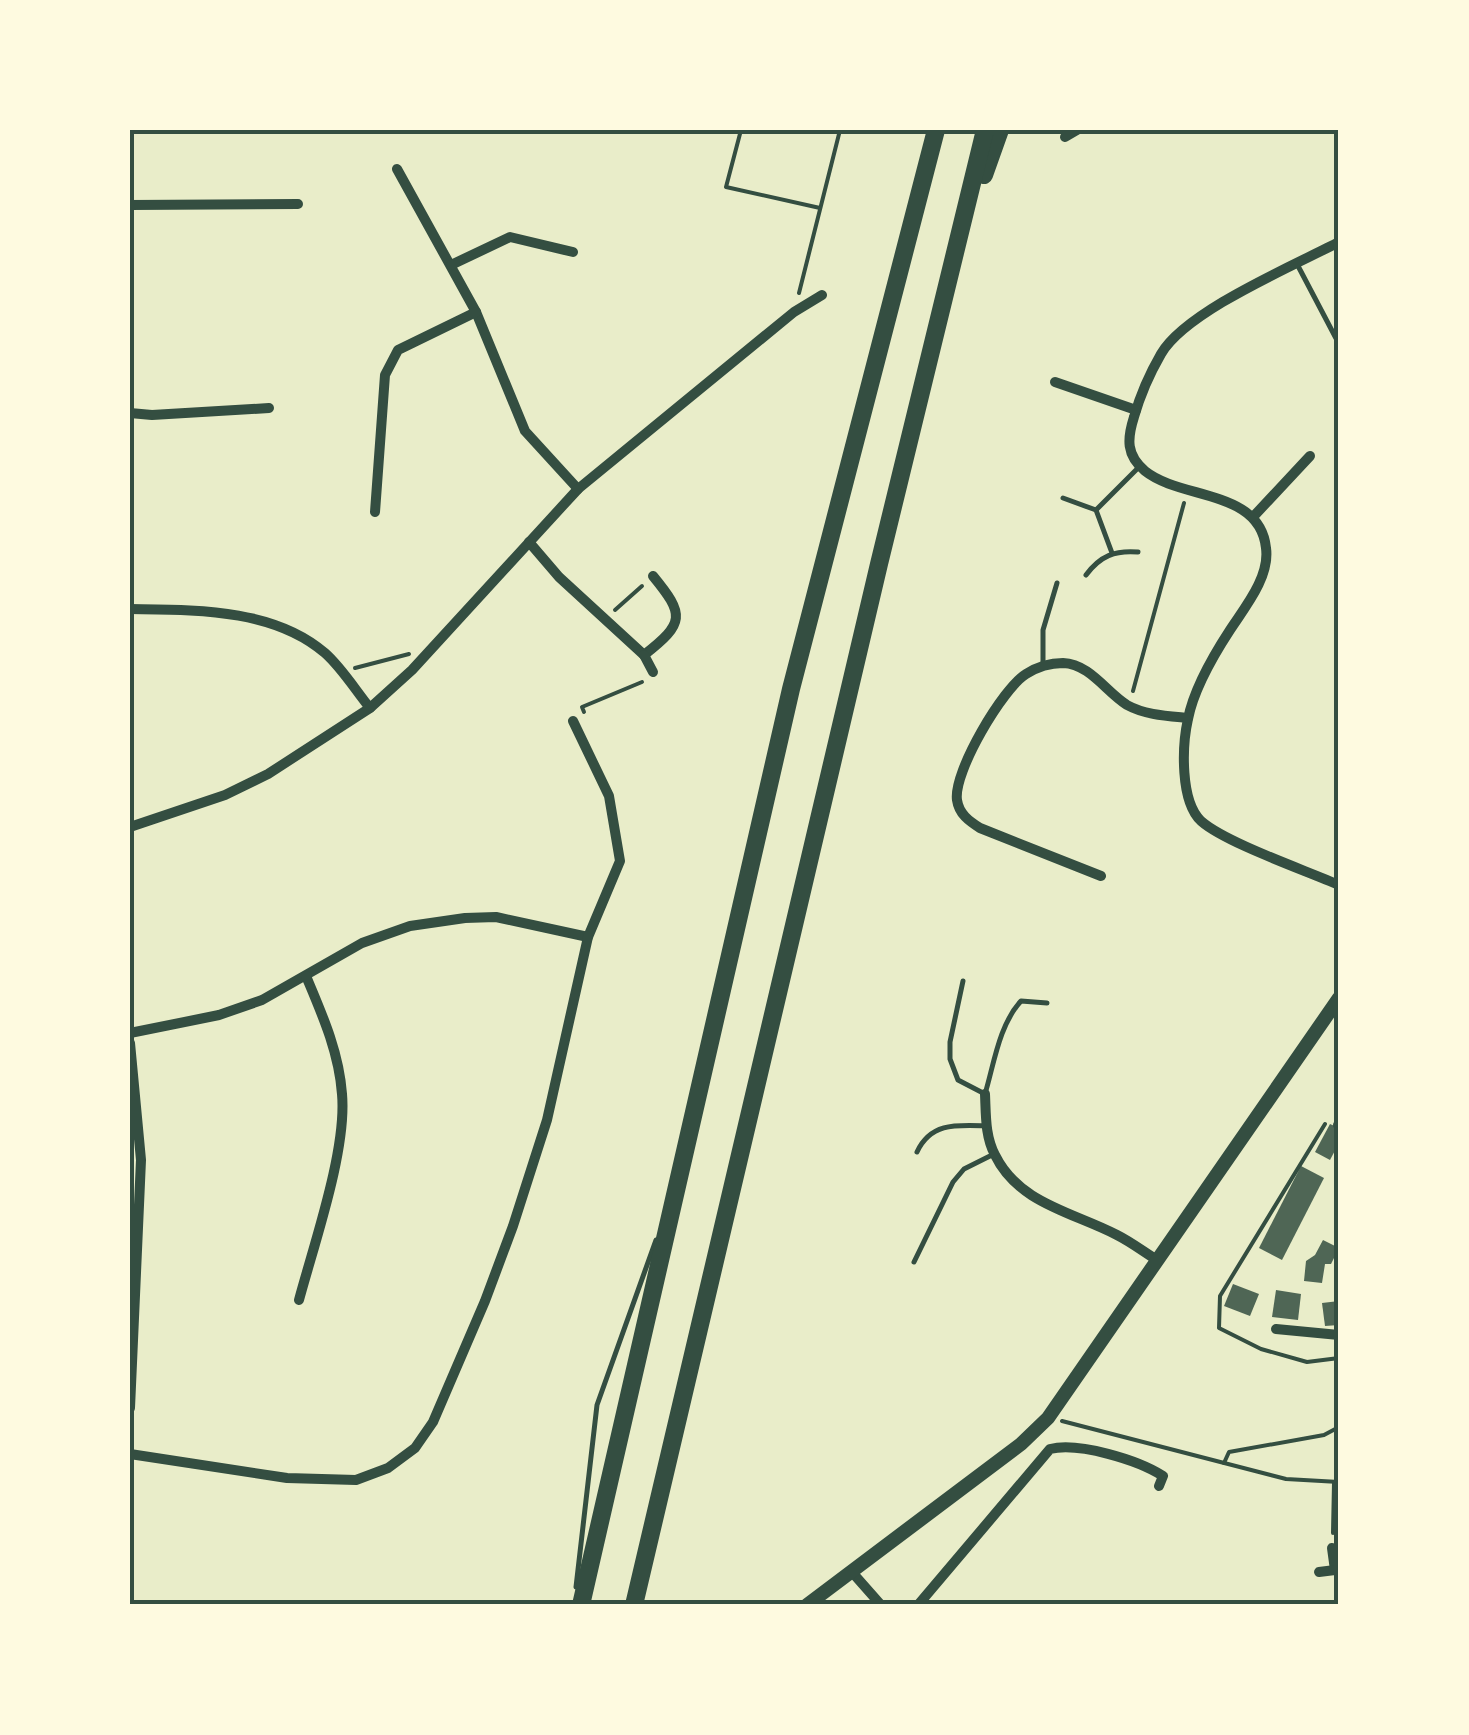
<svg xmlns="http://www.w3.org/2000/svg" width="1469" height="1735" font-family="'DM Sans',sans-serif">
	<rect width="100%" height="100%" fill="#e9edc9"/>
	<g fill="#4f6655">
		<path d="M 1330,1124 L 1339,1128 L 1339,1143 L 1330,1160 L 1315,1152 Z"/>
		<path d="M 1301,1166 L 1324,1178 L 1282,1260 L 1259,1248 Z"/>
		<path d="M 1323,1240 L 1339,1248 L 1331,1264 L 1325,1264 L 1322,1283 L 1304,1281 L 1306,1261 L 1315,1255 Z"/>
		<path d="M 1233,1284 L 1259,1294 L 1250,1316 L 1224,1306 Z"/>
		<path d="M 1276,1290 L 1301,1294 L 1298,1320 L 1272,1317 Z"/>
		<path d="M 1339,1301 L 1339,1325 L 1325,1326 L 1322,1303 Z"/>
	</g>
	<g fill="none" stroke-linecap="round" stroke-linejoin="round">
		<g stroke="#344e41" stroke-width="4">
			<path d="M 741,130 L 726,187 L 820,208"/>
			<path d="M 799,293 L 840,130"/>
			<path d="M 615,610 L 642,586"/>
			<path d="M 355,668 L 409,654"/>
			<path d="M 1133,691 L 1184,503"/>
			<path d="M 584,712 L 582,707 L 642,682"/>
			<path d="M 1325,1124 L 1220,1296 L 1219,1328 L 1261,1349 L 1307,1362 L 1339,1358"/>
			<path d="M 1062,1421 L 1286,1479 L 1339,1482"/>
			<path d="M 1224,1463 L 1229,1452 L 1324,1435 L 1339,1427"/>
			<path d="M 1333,1533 L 1334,1483"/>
		</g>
		<g stroke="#344e41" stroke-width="5">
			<path d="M 1297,264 L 1339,344"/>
			<path d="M 1063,498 L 1096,510 L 1138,468"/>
			<path d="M 1096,510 L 1112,553"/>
			<path d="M 1086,575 C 1100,556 1115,550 1138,552"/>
			<path d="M 1043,663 L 1043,630 L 1057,583"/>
			<path d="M 963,981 L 950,1042 L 950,1059 L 958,1080 L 985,1094 C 994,1064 999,1025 1021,1001 L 1047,1003"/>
			<path d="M 917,1152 C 931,1122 957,1125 987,1126"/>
			<path d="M 914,1262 L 953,1182 L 964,1169 L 994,1154"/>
			<path d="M 576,1587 L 597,1405 L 656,1240"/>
		</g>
		<g stroke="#344e41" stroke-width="10">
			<path d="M 1065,137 L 1077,130"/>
			<path d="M 397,169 L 476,312 L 525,431 L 578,489"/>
			<path d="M 130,205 L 298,204"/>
			<path d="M 1339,242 C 1293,266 1186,311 1161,354 C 1150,373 1140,396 1134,417 C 1127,439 1126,455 1145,471 C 1181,500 1260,489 1266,548 C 1270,577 1245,607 1230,630 C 1213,656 1194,688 1188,719 C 1182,746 1180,801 1201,821 C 1226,843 1305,870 1339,885"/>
			<path d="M 451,265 L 510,237 L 573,252"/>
			<path d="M 1055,382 L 1136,410"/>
			<path d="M 130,413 L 152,415 L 269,408"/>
			<path d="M 375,512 L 385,375 L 398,350 L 476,312"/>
			<path d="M 1253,517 L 1310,456"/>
			<path d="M 529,542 L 559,577 L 644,655 C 685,623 685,615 653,576"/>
			<path d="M 130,609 C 194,610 273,608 325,653 C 342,668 356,691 370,708"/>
			<path d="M 644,655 L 653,672"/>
			<path d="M 130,827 L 225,795 L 268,774 L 370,708 L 412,670 L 578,489 L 794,312 L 822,295"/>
			<path d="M 1101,876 L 980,828 C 969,821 959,814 957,800 C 953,772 1003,688 1026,674 C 1037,667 1051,663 1063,663 C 1090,664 1106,692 1127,705 C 1145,715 1168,716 1188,718"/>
			<path d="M 130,1033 L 219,1015 L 262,1000 L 362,943 L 410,926 L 465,918 L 496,917 L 588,937"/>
			<path d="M 130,1043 L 141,1160 L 130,1408"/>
			<path d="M 985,1094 C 986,1115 985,1136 995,1155 C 1019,1204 1073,1212 1117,1235 C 1131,1242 1144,1252 1157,1260"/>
			<path d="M 1338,1125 L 1339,1126"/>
			<path d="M 299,1300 C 314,1244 347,1150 342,1094 C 339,1052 322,1014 306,976"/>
			<path d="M 1276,1329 L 1339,1335"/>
			<path d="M 130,1454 L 287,1478 L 356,1480 L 388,1468 L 415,1448 L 433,1422 L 485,1301 L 513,1226 L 547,1120 L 588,937 L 620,861 L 609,796 L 573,721"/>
			<path d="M 1332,1548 L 1335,1570 L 1339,1572"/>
			<path d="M 851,1571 L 881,1605"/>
			<path d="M 1319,1572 L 1335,1570"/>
			<path d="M 918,1605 L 1050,1449 C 1079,1442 1138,1460 1163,1476 L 1159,1486"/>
		</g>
		<path stroke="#344e41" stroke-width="14" d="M 807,1605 L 1021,1444 L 1048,1418 L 1339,998"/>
		<g stroke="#344e41" stroke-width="18">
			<path d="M 984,175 L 1000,130"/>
			<path d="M 581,1605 L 791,689 L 936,130"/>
			<path d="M 634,1605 L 879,564 L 985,130"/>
		</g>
	</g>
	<rect width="1469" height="1735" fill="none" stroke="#fefae0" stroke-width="265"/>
	<rect x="132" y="132" width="1204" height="1470" fill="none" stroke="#344e41" stroke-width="4"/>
</svg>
